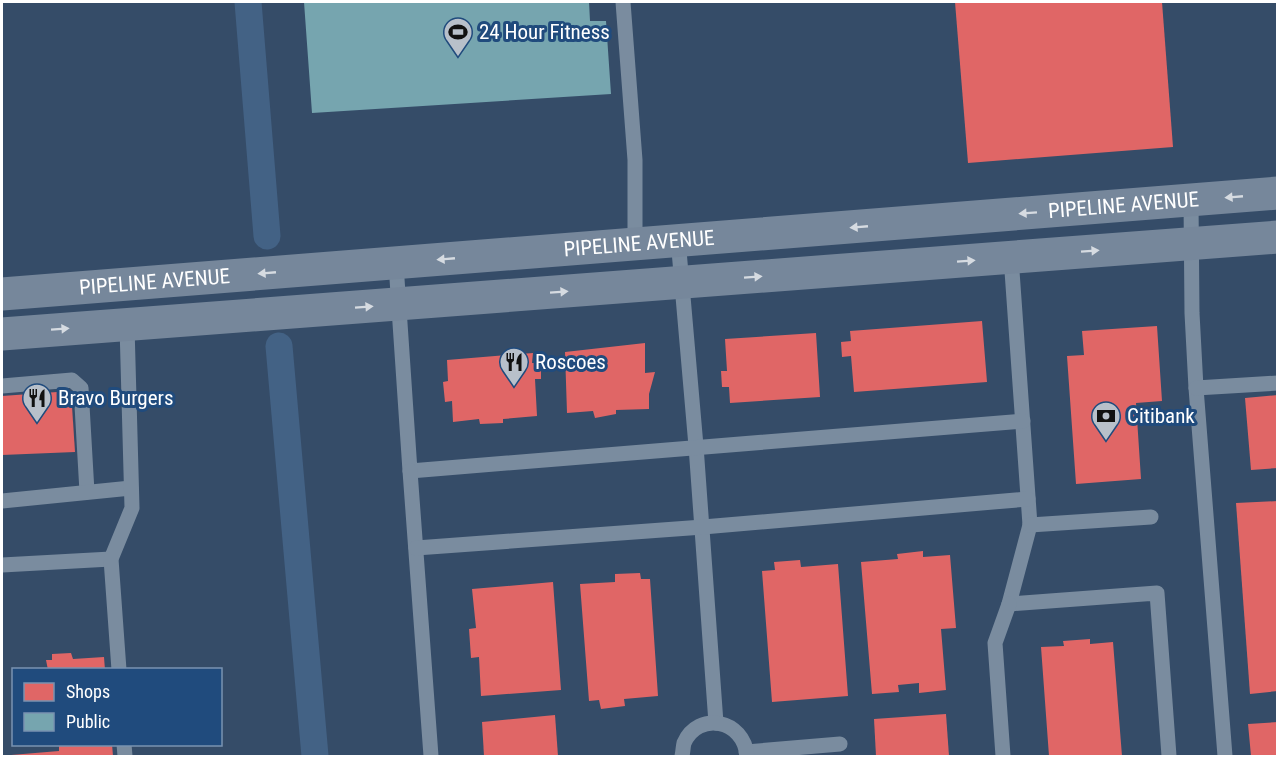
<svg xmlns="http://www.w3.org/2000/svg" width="1279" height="758" font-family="'Roboto Condensed',sans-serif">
	<rect width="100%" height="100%" fill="#354c68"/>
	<g fill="#e06666">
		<path d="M 955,2 L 1162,2 L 1173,147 L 968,163 Z"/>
		<path d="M 982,321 L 987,382 L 854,392 L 851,356 L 842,357 L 841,342 L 851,341 L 850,331 Z"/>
		<path d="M 1157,326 L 1162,401 L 1136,403 L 1141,479 L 1076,484 L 1067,356 L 1084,355 L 1082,331 Z"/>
		<path d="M 816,333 L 820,397 L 730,403 L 729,387 L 722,387 L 721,371 L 727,371 L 725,339 Z"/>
		<path d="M 645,343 L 645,373 L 655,372 L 649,394 L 649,409 L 616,410 L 616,414 L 595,418 L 593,411 L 567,413 L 565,352 Z"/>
		<path d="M 533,353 L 532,363 L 541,363 L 541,379 L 535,379 L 537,416 L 503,419 L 503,423 L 480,424 L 479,419 L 453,422 L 452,401 L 445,402 L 443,382 L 448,381 L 447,360 Z"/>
		<path d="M 71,391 L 75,452 L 2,455 L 2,396 Z"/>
		<path d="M 1278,395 L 1278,468 L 1251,470 L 1245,398 Z"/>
		<path d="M 1278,501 L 1278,691 L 1250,694 L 1236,503 Z"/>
		<path d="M 923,551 L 923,557 L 950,555 L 956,628 L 941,629 L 946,690 L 919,693 L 919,683 L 898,685 L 899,692 L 872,694 L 861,562 L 898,559 L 897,554 Z"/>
		<path d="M 800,560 L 801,567 L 838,564 L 848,696 L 772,702 L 762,571 L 775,570 L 774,562 Z"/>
		<path d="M 640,573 L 641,579 L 650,579 L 658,696 L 624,699 L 625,706 L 601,709 L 599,700 L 589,701 L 580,584 L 615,582 L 615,574 Z"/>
		<path d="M 553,582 L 561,690 L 481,696 L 479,657 L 471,658 L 469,629 L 476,628 L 472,589 Z"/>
		<path d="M 1090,639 L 1090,644 L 1113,642 L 1122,756 L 1049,756 L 1041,647 L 1064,646 L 1063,641 Z"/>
		<path d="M 71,653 L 73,659 L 104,657 L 105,670 L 48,670 L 46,660 L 52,660 L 52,654 Z"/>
		<path d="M 946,714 L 949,756 L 876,756 L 874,719 Z"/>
		<path d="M 555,715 L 558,756 L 484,756 L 482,722 Z"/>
		<path d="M 1278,722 L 1278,756 L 1251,756 L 1248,724 Z"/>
		<path d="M 59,744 L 112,744 L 113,756 L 11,756 L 11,755 L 59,751 Z"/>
	</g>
	<path fill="#76a5af" d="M 304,2 L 589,2 L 590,21 L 606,21 L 611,94 L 312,113 Z"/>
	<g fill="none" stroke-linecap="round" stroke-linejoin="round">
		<g stroke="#436285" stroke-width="27">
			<path d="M 248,2 L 267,236"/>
			<path d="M 279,346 L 315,756"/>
		</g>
		<g stroke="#7a8c9f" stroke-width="15">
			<path d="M 623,2 L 635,160 L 635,242"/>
			<path d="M 1191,201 L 1192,313 L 1196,388 L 1225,756"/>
			<path d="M 678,239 L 696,446 L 716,723"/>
			<path d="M 1011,257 L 1030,525 L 1009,604 L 1157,593 L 1169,756"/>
			<path d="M 396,264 L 410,471 L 1023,421"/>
			<path d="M 2,386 L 72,380 L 81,388 L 87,492"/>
			<path d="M 1196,388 L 1278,383"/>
			<path d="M 410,471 L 431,756"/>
			<path d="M 2,501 L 131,488"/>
			<path d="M 1030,525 L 1151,517"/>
			<path d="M 416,548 L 703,527 L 1028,499"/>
			<path d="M 2,565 L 111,559"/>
			<path d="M 119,670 L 111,559 L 132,508 L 127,326"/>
			<path d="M 124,744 L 125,756"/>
			<path d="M 746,752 L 840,744"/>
			<path d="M 682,756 C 683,752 683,747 684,743 C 698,711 744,719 747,756"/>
			<path d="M 1003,756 L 995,643 L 1009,604"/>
		</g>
		<g stroke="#76879b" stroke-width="33">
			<path id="s1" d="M 2,294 L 1278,193"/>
			<path d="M 2,334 L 1278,237"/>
		</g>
	</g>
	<defs><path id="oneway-solid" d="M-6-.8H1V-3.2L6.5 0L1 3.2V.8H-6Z" transform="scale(1.5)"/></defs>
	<g fill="#d6dbe1">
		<use href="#oneway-solid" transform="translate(1234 197) rotate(175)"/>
		<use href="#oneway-solid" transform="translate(1028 213) rotate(176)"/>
		<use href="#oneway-solid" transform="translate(859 227) rotate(175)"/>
		<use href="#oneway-solid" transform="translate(1090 251) rotate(-4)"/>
		<use href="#oneway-solid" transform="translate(446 259) rotate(175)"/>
		<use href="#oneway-solid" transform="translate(966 261) rotate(-4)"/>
		<use href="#oneway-solid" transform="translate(267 273) rotate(175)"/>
		<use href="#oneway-solid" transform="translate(753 277) rotate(-4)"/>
		<use href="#oneway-solid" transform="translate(559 292) rotate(-4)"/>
		<use href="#oneway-solid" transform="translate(364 307) rotate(-4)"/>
		<use href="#oneway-solid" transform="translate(60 329) rotate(-4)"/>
	</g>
	<defs>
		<g id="stadium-pin" transform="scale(1.5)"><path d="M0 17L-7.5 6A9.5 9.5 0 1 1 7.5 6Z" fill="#b8c0ca" stroke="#204b7d"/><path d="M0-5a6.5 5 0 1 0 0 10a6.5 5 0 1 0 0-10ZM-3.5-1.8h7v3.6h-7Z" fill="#111"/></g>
		<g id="restaurant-pin" transform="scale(1.5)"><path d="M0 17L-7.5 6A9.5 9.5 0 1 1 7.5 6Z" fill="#b8c0ca" stroke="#204b7d"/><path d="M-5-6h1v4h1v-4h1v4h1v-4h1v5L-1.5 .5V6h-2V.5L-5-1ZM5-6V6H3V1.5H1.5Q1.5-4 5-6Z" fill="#111"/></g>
		<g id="bank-pin" transform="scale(1.5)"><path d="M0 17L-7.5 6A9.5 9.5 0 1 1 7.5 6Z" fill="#b8c0ca" stroke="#204b7d"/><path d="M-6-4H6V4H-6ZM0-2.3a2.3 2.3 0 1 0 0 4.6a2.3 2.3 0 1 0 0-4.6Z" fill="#111"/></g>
	</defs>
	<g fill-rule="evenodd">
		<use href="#stadium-pin" x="458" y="32"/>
		<use href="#restaurant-pin" x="514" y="362"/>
		<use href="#restaurant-pin" x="37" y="398"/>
		<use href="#bank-pin" x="1106" y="416"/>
	</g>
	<g text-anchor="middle" stroke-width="6" stroke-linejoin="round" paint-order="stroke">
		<g font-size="21" fill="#fff" stroke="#204b7d" text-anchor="start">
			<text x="479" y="39">24 Hour Fitness</text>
			<text x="535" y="369">Roscoes</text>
			<text x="58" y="405">Bravo Burgers</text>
			<text x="1127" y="423">Citibank</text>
		</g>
		<g font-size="21" fill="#fff" stroke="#204b7d">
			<text dy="7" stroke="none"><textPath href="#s1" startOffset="1125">PIPELINE AVENUE</textPath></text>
			<text dy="7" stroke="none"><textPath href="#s1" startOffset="639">PIPELINE AVENUE</textPath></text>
			<text dy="7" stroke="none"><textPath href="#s1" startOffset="153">PIPELINE AVENUE</textPath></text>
		</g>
	</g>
	<rect width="1279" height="758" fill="none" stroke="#ffffff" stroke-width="6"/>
	<rect x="12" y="668" width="210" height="78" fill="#204b7d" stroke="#7993b1" stroke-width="1.5"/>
	<rect x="24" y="683" width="30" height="18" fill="#e06666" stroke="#7993b1" stroke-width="1.5"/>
	<text x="66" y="698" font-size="18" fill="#ffffff">Shops</text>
	<rect x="24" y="713" width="30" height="18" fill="#76a5af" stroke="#7993b1" stroke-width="1.5"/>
	<text x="66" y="728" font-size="18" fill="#ffffff">Public</text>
</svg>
